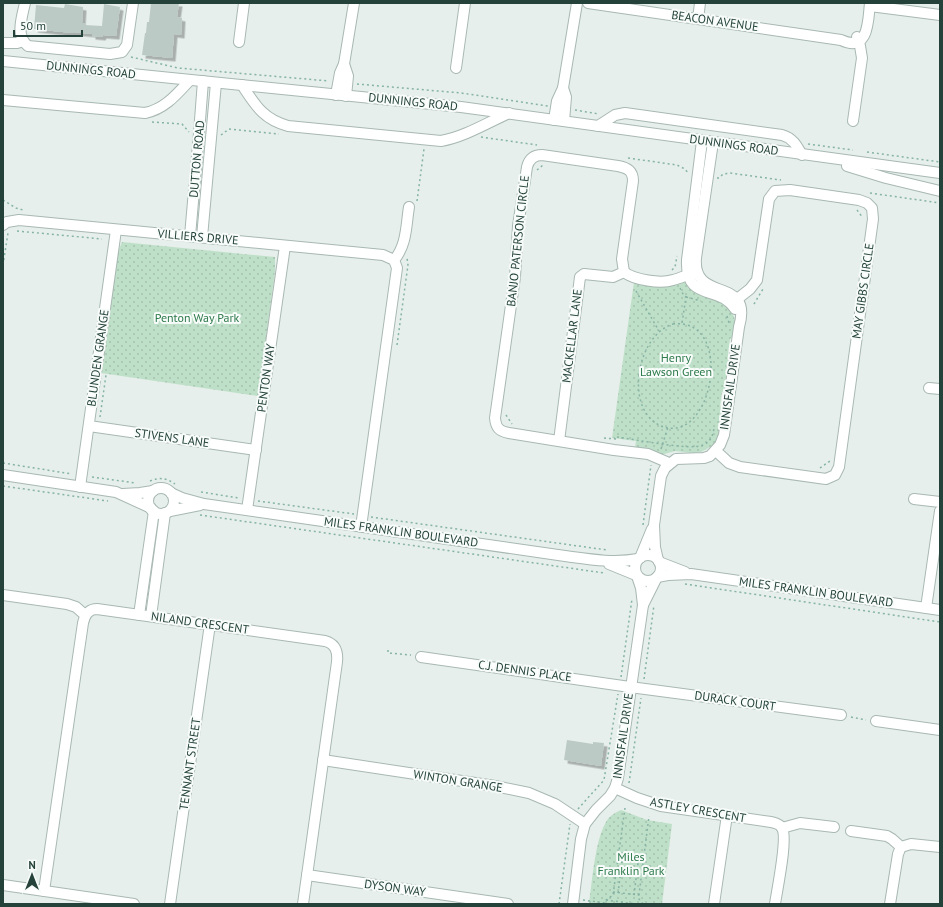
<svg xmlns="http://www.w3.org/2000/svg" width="943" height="907" font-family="'PT Sans',sans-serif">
	<defs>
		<pattern id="park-dots" width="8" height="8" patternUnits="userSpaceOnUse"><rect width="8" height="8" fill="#bfe0c8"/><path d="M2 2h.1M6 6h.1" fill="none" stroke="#a4c1ad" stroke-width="1.8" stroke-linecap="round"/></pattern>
		<filter id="shadow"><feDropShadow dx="3.5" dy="3.5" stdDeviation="0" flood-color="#0004"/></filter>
	</defs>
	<rect width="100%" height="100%" fill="#e6efeb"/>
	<g fill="url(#park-dots)">
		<path d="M 122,242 L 275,257 L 275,271 L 258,396 L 101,373 L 118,252 Z"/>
		<path d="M 684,281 C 698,286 730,302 734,317 C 736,323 734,329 734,335 L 730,339 L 728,354 L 731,358 L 726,389 L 722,392 L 720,406 L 723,409 L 718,438 L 712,446 L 701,452 L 692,453 L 675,451 L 661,455 L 635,448 L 636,441 L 612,438 L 634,282 Z"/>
		<path d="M 621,810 L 647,820 L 672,824 L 662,904 L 589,904 C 592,882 595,842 605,824 C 608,817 614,813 621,810 Z"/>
	</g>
	<g fill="#bbcac4" filter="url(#shadow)">
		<path d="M 151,3 L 179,3 L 177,17 L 182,18 L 181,35 L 174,34 L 172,58 L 142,55 L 145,33 L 146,33 L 147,22 L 149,22 Z"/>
		<path d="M 65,4 L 83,7 L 82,23 L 85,23 L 85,25 L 102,26 L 104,4 L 120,7 L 116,36 L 103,35 L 102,37 L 92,36 L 92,34 L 73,32 L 72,33 L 34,29 L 36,5 L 64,8 Z"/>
		<path d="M 567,740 L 593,744 L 593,742 L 604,743 L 601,766 L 564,760 Z"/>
	</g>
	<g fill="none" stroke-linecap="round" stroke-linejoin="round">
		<g stroke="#a8b8b2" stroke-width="12">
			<g id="minor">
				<path d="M 25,3 C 22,17 15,36 28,46 L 110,54 L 122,52 L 127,45 L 133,3"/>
				<path d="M 588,3 L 841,40 C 869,53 868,21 870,3"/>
				<path d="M 870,6 L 940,15"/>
				<path d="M 698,19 L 700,3"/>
				<path d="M 239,42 L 244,3"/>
				<path d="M 3,43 L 17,43 L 23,41"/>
				<path d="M 3,61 L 461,107 L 940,173"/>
				<path d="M 344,64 L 348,76 L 346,96"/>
				<path d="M 456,68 L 465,3"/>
				<path d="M 242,85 C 256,106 263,119 288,126 L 441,141 C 464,137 487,123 509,113"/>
				<path d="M 563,88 L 566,97 L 564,121"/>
				<path d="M 336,95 L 340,73 L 344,64 L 354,3"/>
				<path d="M 3,100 L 145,113 C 165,109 177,94 190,80"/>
				<path d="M 554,120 L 557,101 L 563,88 L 577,3"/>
				<path d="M 853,121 L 862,58 L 860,46 L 857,37"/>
				<path d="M 598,126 L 615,115 L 625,113 L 782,135 C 793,138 797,146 802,155"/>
				<path d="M 702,141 L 687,260 C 685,303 720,284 735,309"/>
				<path d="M 847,166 L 886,178 L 940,191"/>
				<path d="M 3,225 L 7,222 L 19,220 L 383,255 L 394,260 L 397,268 L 361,527"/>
				<path d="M 190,236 L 199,133 L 203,81"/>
				<path d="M 202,237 L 216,83"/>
				<path d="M 394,260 C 407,245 406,225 409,207"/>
				<path d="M 929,388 L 940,389"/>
				<path d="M 89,426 L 256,450"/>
				<path d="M 559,441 L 580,277 L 584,274 L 613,277 L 624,272"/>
				<path d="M 716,451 L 729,463 L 740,467 L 826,479 L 835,475 L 839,467 L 873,219 L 872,208 L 867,203 L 859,200 L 790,190 L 775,191 L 769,199 L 757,280 L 750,289 L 731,304"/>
				<path d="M 669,463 L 648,454 L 614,450 L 509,433 C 499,431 496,428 495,418 L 515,277 L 518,226 L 527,167 C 529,159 534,155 542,155 L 618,166 C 628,168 633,171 633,181 L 622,259 L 624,272 C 634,280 661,284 673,280 C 681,278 689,274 697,272"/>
				<path d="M 3,475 L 116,492 L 151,508"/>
				<path d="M 80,487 L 116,230"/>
				<circle cx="161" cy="501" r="13"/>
				<path d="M 171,493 L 182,498 L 204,504 L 572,557 C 594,560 616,563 638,559"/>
				<path d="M 123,494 L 140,493 L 153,491"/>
				<path d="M 914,499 L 940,502"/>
				<path d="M 247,510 L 285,246"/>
				<path d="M 170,511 L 200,505"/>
				<circle cx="648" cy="568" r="13"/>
				<path d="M 640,558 L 652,529"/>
				<path d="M 658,560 L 655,547 L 654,525 L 661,476 L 665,468 L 676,459 L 704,458 L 710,456 L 720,445 L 724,435 L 739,327 C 754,275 692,304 696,258 L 713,142"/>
				<path d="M 659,562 L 685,572"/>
				<path d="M 609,564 L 636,575"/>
				<path d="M 657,577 L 668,575 L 691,574 L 940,610"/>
				<path d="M 3,595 L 67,604 L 76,607 L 85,615"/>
				<path d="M 643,605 L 656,579"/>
				<path d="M 926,608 L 940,511"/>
				<path d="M 139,615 L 154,511"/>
				<path d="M 151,616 L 165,513"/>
				<path d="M 421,657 L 630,687 L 841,715"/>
				<path d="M 876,721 L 940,730"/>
				<path d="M 323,760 L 495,786 L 529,793 L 555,804 L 585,824"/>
				<path d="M 615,788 L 637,798 L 661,806 L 771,822 C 775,823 780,824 782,828 C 788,838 777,890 775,904"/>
				<path d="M 782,828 L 800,823 L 834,827"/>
				<path d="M 851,831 L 887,836 L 892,839 L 901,847"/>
				<path d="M 307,875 L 508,904"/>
				<path d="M 3,885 L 134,904"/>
				<path d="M 44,891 L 83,623 C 85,615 88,609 97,609 L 325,641 C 336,644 338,652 337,662 L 303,904"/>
				<path d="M 170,904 L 210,624"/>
				<path d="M 573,904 L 581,839 L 585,824 L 596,810 L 610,796 L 615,788 L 618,778 L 643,605 L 641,588 L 637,576"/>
				<path d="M 714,904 L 727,815"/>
				<path d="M 890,904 L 898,854 L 901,847 L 911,844 L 940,847"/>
			</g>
		</g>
		<g stroke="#86b3a5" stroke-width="1.5" stroke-dasharray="2 3" stroke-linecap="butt">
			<path d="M 131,57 L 178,68 L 329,81"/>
			<path d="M 357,84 L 461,93 L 548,106"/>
			<path d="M 575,110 L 599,114"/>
			<path d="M 152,122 L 182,124 L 189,132"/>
			<path d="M 221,135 L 229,129 L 279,134"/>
			<path d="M 481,137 L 537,145"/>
			<path d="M 808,144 L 853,150"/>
			<path d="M 867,152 L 940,162"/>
			<path d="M 628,158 L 677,165 L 685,169 L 688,173"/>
			<path d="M 537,170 L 543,165"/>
			<path d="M 717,178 L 719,178 L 723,174 L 730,173 L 781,180"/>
			<path d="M 870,193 L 940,203"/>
			<path d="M 3,200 L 16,208 L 23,210"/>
			<path d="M 417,201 L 424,149"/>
			<path d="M 857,210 L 863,218"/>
			<path d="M 17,231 L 102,239"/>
			<path d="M 3,265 L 8,233"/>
			<path d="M 672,270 L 675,267 L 677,256"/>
			<path d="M 680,288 L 684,296 L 686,297 L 682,323"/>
			<path d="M 636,291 L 659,331"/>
			<path d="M 686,297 L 701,301"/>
			<path d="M 754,304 L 763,289"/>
			<path d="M 727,316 L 729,323"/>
			<path d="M 673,324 C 737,317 712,451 659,425 C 624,407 637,335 673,324 Z"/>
			<path d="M 397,345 L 408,265 L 407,258"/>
			<path d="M 506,415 L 512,424"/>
			<path d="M 100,417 L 106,375"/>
			<path d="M 617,437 C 634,439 690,451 703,445 C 710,442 713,436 714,428"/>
			<path d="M 604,438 L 616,439"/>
			<path d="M 661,449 L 668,427"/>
			<path d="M 3,463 L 72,474"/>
			<path d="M 820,468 L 830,461"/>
			<path d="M 92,477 L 136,483"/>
			<path d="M 150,481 C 159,477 167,478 175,484"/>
			<path d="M 3,486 L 108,501"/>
			<path d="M 201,492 L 239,498"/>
			<path d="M 258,501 L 354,514"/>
			<path d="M 200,515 L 604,573"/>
			<path d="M 371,517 L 607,550"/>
			<path d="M 643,525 L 651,465"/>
			<path d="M 685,584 L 940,622"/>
			<path d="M 388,650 L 388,653 L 411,655"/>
			<path d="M 621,677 L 632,599"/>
			<path d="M 644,679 L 654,605"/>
			<path d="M 851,717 L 866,720"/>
			<path d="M 629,783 L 641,698"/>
			<path d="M 578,809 L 604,780 L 618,694"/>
			<path d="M 623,853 L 639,855"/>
			<path d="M 613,892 L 639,895"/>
			<path d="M 618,893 L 623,853 L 619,853"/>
			<path d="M 634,895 L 639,855 L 644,856"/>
			<path d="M 583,900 L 605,903 L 606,900 L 613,895 L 625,808"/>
			<path d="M 606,900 L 636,904"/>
			<path d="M 559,904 L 570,824"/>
			<path d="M 643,904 L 639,899 L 639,895 L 649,816"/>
		</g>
		<use href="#minor" stroke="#fff" stroke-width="10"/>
	</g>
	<g text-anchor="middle" stroke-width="4" stroke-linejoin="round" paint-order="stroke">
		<g font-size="12" fill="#24423a" stroke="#f7fbf9">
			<text transform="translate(715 21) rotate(8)" y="4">BEACON AVENUE</text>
			<text transform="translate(91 70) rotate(6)" y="4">DUNNINGS ROAD</text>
			<text transform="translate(413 102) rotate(6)" y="4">DUNNINGS ROAD</text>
			<text transform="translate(734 145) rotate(8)" y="4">DUNNINGS ROAD</text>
			<text transform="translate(197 159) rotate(-85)" y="4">DUTTON ROAD</text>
			<text transform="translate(198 237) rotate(5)" y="4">VILLIERS DRIVE</text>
			<text transform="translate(518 241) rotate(-84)" y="4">BANJO PATERSON CIRCLE</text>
			<text transform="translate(863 291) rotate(-82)" y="4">MAY GIBBS CIRCLE</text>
			<text transform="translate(572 336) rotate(-83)" y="4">MACKELLAR LANE</text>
			<text transform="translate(98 358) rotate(-82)" y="4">BLUNDEN GRANGE</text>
			<text transform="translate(266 378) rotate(-82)" y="4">PENTON WAY</text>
			<text transform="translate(730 387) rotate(-82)" y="4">INNISFAIL DRIVE</text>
			<text transform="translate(172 438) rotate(8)" y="4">STIVENS LANE</text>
			<text transform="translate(401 532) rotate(8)" y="4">MILES FRANKLIN BOULEVARD</text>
			<text transform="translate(816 592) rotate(8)" y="4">MILES FRANKLIN BOULEVARD</text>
			<text transform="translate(200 623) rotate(8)" y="4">NILAND CRESCENT</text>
			<text transform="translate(525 671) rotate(8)" y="4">C.J. DENNIS PLACE</text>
			<text transform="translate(735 701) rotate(8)" y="4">DURACK COURT</text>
			<text transform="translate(623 736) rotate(-82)" y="4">INNISFAIL DRIVE</text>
			<text transform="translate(190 764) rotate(-82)" y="4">TENNANT STREET</text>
			<text transform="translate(458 781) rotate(9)" y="4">WINTON GRANGE</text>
			<text transform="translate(698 810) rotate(10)" y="4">ASTLEY CRESCENT</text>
			<text transform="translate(395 888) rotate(8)" y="4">DYSON WAY</text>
		</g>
		<g font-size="12" fill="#2d7a4b" stroke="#f7fbf9">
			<text x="197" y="322">Penton Way Park</text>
			<text x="676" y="362">Henry<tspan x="676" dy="14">Lawson Green</tspan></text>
			<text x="631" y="861">Miles<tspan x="631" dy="14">Franklin Park</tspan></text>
		</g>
	</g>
	<rect width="943" height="907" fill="none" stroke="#24423a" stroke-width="8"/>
	<g transform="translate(32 875)" stroke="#f7fbf9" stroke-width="3" paint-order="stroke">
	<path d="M0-3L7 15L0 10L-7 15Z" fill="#24423a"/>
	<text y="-6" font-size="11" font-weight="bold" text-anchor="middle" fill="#24423a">N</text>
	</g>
	<path d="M14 30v6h68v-6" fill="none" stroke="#24423a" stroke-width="2"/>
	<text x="20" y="30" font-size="12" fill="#24423a" stroke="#f7fbf9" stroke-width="3" paint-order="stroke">50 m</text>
</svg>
